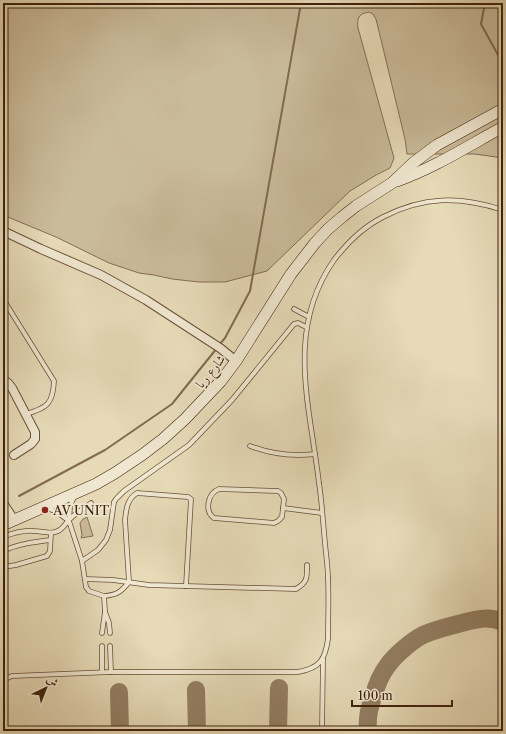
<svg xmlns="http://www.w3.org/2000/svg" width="506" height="734" font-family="'Libre Caslon Text',Amiri,serif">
	<rect width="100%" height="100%" fill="#e6dab7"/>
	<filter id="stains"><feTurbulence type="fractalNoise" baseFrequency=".005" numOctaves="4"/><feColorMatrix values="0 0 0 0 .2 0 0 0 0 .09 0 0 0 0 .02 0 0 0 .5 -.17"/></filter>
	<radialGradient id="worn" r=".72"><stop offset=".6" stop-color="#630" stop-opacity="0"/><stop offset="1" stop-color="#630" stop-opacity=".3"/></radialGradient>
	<g fill="#cabb9a" stroke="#856e54">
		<path d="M 3,3 L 503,3 L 503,158 L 475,154 L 407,154 L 405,139 L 376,19 L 373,14 L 369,12 C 358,14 357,18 358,28 L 394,158 L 390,168 L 376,175 L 350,191 L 267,271 L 225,282 L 199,282 L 172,279 L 154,275 L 139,273 L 109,263 L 56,237 L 3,215 Z"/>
		<path d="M 87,517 L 93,536 L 81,538 L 82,535 L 80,523 L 83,519 Z"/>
	</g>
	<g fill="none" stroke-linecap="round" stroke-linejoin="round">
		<g stroke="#826b50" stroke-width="2">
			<path d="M 485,3 L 481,24 L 503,64"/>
			<path d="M 220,344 L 225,338 L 250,291 L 301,3"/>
			<path d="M 19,496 L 105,450 L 172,404 L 217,348"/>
		</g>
		<g stroke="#937e62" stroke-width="18">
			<path d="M 196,690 L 197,731"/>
			<path d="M 119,692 L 120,731"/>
			<path d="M 278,731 L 279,688"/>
			<path d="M 368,731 C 367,720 369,708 373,698 C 376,686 381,674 388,665 C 395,655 413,640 423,635 C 434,630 446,627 458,624 C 474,620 488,615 503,622"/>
		</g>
		<g stroke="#6a5038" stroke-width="5.5">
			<g id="service">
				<path d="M 3,299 L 54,381 C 53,404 47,408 26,414"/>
				<path d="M 294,309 L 309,317"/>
				<path d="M 250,446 C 271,454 292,457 315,454"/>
				<path d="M 219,489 L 278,491 L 281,493 L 284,499 L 282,517 L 278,521 L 274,523 L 214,518 C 204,511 208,493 219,489 Z"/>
				<path d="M 74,497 L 70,506 L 69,521 L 82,561 L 86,587 L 89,591 L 104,596 L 105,612 L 102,633"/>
				<path d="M 47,508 L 57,512 L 69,521"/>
				<path d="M 283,508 L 322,513"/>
				<path d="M 3,537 C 13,533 23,530 34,531 C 41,531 51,535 58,531 C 64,528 66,522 71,518 C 77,512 85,508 91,503"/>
				<path d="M 3,551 C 18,544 34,542 50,540"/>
				<path d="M 82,561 L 98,550 L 106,540 L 110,530 L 114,502 L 116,499 L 124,491 L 189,445 L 232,400 L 294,324 L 298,323 L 306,327"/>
				<path d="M 3,567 L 16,565 L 47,556 L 50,551 L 51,533"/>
				<path d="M 85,579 L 113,580 L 149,585 L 296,589 C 308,582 307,577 307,565"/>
				<path d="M 104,596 C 117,595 121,592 129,582 L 125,520 C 126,510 127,499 137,493 L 188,497 L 191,499 L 186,586"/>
				<path d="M 105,612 L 109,623 L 110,633"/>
				<path d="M 102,646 L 102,672"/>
				<path d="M 110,646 L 111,672"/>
				<path d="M 3,680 L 12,676 L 111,672 L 298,672 C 320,668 325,660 328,639 C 328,619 329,599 328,579 C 328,567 326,555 325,543 C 323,523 322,503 319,483 C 310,406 285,330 334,260 C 347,243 363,227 383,217 C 424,196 460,196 503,210"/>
				<path d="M 322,731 L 323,659"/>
			</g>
		</g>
		<g stroke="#6a5038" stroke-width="10">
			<g id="minor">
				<path d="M 3,231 L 41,249 L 101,275 L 146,300 L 220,348 L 236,361"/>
				<path d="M 3,380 L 8,383 L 12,388 L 35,432 L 35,439 L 31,444 L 14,455"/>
			</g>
		</g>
		<g stroke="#6a5038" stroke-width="12">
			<path id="tertiary" d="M 3,505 L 13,520"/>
		</g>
		<g stroke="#40220d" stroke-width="12">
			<g id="secondary">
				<path d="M 397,181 C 434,168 468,146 503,127"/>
				<path d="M 3,525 L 96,484 L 115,473 L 142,455 L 163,439 L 185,419 L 221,381 L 236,361 L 291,274 L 315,243 L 328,229 L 342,217 L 356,206 L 392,183 L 413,163 L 437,145 L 503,109"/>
			</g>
		</g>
		<use href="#service" stroke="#efe7d0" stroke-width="4"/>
		<use href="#minor" stroke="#efe7d0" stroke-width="8"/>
		<use href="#tertiary" stroke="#efe7d0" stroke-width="10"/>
		<use href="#secondary" stroke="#efe7d0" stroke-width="11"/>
	</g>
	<circle fill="#8f2418" stroke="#efe7d0" stroke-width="1.5" cx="45" cy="510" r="4"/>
	<g text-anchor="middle" stroke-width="3.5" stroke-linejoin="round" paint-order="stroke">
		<g font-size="13" fill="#40220d" stroke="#efe7d0">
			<text transform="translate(210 371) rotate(-51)" y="5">شارع ريا</text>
		</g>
		<g font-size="13" fill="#40220d" stroke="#efe7d0" text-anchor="start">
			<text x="53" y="515">AV UNIT</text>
		</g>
	</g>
	<rect width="506" height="734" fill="none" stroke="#e6dab7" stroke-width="16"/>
	<rect x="4" y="4" width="498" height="726" fill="none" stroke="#40220d" stroke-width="2"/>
	<rect x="8" y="8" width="490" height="718" fill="none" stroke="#40220d"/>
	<g transform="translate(46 688) rotate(43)" stroke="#efe7d0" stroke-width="3" paint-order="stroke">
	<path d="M0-3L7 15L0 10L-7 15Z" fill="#40220d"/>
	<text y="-6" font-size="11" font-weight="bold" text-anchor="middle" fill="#40220d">ش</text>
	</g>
	<path d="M352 700v6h100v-6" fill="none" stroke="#40220d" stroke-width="2"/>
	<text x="358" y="700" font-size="12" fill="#40220d" stroke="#efe7d0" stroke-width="3" paint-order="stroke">100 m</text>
	<rect width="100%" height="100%" filter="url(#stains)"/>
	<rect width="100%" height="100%" fill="url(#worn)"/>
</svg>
